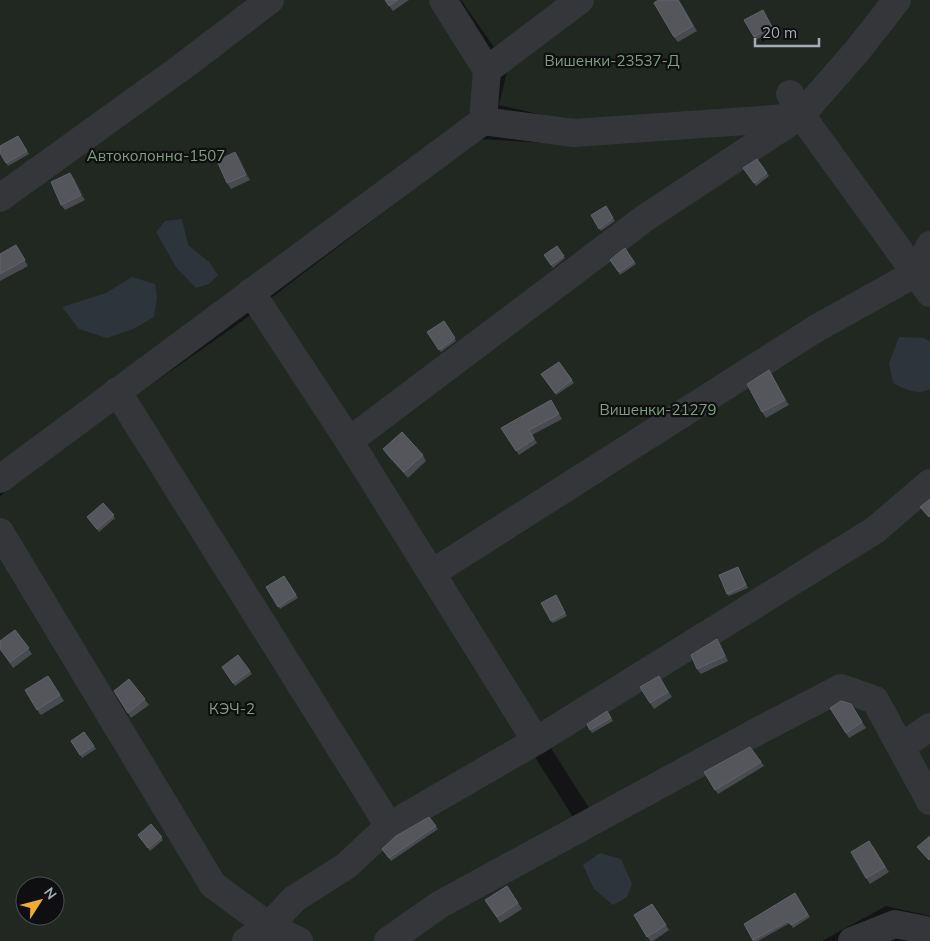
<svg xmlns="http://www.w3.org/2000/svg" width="930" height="941" font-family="Mulish,sans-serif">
	<rect width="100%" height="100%" fill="#141416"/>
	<g fill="#202821" fill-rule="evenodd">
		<path d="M 0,0 L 431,0 L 479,76 L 467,125 L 0,463 Z"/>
		<path d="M 461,0 L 562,0 L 496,50 Z"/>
		<path d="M 592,0 L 885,0 L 800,103 L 581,124 L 499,105 L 510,59 Z"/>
		<path d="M 911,0 L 930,0 L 930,916 L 886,906 L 822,941 L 0,941 L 0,496 L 112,412 L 255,312 L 576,822 L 591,811 L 267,301 L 480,139 L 577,145 L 801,131 ZM 25,886 L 55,886 L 55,916 L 25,916 Z"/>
	</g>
	<g fill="#2c353b">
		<path d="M 182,219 L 188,245 L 209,262 L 218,275 L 209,284 L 196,288 L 176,267 L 156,232 L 165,221 Z"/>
		<path d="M 132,277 L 155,284 L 157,297 L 154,317 L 133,329 L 107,338 L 79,329 L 62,307 L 106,293 Z"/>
		<path d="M 899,337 L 923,338 L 930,341 L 930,389 C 919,396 904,389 893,383 L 889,363 Z"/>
		<path d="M 600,853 L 621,859 L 632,884 L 627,897 L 613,905 L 594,889 L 583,865 Z"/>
	</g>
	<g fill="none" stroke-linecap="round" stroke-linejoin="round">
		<g stroke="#35363a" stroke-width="28">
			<path d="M 487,70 L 580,0"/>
			<path d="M 790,94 L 801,115 L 930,293"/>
			<path d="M 483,121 L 574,133 L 774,119 L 801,115 L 857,51 L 897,0"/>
			<path d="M 0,198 L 182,67 L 270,0"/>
			<path d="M 251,292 L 349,441 L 536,741 L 389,826"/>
			<path d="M 117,391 L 389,826 L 346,866 L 294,899 L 269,926 L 299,941"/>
			<path d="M 349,441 L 645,218 L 801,115"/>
			<path d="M 0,479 L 483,121 L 487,70 L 443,0"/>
			<path d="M 0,532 L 213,885 L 269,926 L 246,941"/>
			<path d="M 432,573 L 817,328 L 916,273 L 930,245"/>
			<path d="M 536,741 L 875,530 L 930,483"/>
			<path d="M 901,747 L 930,727"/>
			<path d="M 388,941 L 439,905 L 760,730 L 841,688 L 875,700 L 930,801"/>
			<path d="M 852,941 L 895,924 L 930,931"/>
		</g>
	</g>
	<g fill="#4a4b51">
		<path d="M 385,0 L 409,0 L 393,11 Z"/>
		<path d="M 679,0 L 697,31 L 678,42 L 674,37 Z"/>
		<path d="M 763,10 L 774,30 L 756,40 L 754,37 Z"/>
		<path d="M 18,136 L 29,154 L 8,166 L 6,163 Z"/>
		<path d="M 239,157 L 250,180 L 231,189 L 227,183 Z"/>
		<path d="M 757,159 L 769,176 L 756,186 L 743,168 Z"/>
		<path d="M 74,178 L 85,200 L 65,210 L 61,205 Z"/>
		<path d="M 606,206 L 615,221 L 601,231 L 591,215 Z"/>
		<path d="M 16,245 L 28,266 L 0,281 L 0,254 Z"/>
		<path d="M 557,246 L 565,258 L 553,268 L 544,255 Z"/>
		<path d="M 625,248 L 636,264 L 620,275 L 610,260 Z"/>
		<path d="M 444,321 L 456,341 L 441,352 L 427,332 Z"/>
		<path d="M 559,362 L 574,383 L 556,395 L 541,374 Z"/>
		<path d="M 769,370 L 789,405 L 766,418 L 762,412 Z"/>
		<path d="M 551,400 L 562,419 L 532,435 L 537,443 L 519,455 L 501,428 Z"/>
		<path d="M 383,449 L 423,455 L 426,461 L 408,478 L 387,455 Z"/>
		<path d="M 103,503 L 115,518 L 99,532 L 87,517 Z"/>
		<path d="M 738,567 L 748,588 L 729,596 L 727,594 Z"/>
		<path d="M 284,576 L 298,598 L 280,609 L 266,587 Z"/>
		<path d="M 558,598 L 567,616 L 553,623 L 551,621 Z"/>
		<path d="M 15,630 L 32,654 L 13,668 L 0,649 Z"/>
		<path d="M 717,639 L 721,645 L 728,661 L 701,674 L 697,669 Z"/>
		<path d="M 222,667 L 250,671 L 252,674 L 235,686 Z"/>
		<path d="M 48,676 L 64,701 L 41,715 L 37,710 Z"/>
		<path d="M 129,679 L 149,705 L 131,718 L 114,691 Z"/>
		<path d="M 662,681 L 672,697 L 654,709 L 650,703 Z"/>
		<path d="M 851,704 L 866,728 L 849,738 L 830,708 Z"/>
		<path d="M 609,714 L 613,721 L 592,733 L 587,724 Z"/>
		<path d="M 84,732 L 96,749 L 82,758 L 71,741 Z"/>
		<path d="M 750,747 L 764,766 L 718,794 L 704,772 Z"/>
		<path d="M 429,817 L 438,829 L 391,861 L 382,849 Z"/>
		<path d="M 151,824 L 163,840 L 150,851 L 138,835 Z"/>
		<path d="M 873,846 L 889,872 L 870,884 L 866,878 Z"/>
		<path d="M 507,886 L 522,909 L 500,923 L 485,900 Z"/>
		<path d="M 795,893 L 810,917 L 793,928 L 790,923 L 758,941 L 753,941 L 744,924 Z"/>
		<path d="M 652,904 L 669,930 L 653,941 L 650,941 L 634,915 Z"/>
	</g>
	<g fill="#303135">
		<path d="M 235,152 L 239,157 L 250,180 L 246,175 Z"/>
		<path d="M 70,173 L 74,178 L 85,200 L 81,195 Z"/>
		<path d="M 769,370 L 772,375 L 789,405 L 785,400 Z"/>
		<path d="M 717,639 L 721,645 L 728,661 L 725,656 Z"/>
	</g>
	<g fill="#54565c" stroke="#61636a">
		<path d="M 385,0 L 398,0 L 389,6 Z"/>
		<path d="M 658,0 L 678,0 L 693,26 L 674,37 L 654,3 Z"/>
		<path d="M 763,10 L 772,27 L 754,37 L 744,20 Z"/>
		<path d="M 18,136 L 27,151 L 6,163 L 0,153 L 0,146 Z"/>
		<path d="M 235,152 L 246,175 L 227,183 L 217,161 Z"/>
		<path d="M 757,159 L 767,173 L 754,183 L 743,168 Z"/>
		<path d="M 70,173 L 81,195 L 61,205 L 51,182 Z"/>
		<path d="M 606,206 L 613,218 L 599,229 L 591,215 Z"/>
		<path d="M 16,245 L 25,260 L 0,274 L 0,254 Z"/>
		<path d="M 557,246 L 564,256 L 551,265 L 544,255 Z"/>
		<path d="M 625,248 L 634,262 L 619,272 L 610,260 Z"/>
		<path d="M 444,321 L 455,338 L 439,350 L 427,332 Z"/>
		<path d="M 559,362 L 572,380 L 555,393 L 541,374 Z"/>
		<path d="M 769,370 L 785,400 L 762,412 L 747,384 Z"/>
		<path d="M 551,400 L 559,414 L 529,430 L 534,439 L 516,451 L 501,428 Z"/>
		<path d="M 402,432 L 423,455 L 404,472 L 383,449 Z"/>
		<path d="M 930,499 L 930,516 L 929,517 L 920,507 Z"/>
		<path d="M 103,503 L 114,515 L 97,529 L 87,517 Z"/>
		<path d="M 738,567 L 746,585 L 727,594 L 719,575 Z"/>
		<path d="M 284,576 L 296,595 L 278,607 L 266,587 Z"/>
		<path d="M 556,595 L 565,613 L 551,621 L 541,603 Z"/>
		<path d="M 15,630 L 29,648 L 10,662 L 0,649 L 0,641 Z"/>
		<path d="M 717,639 L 725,656 L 697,669 L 691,655 Z"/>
		<path d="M 238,655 L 250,671 L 233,683 L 222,667 Z"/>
		<path d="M 48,676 L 60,695 L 37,710 L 25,690 Z"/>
		<path d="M 659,676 L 668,692 L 650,703 L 640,687 Z"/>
		<path d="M 129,679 L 145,699 L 128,713 L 114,691 Z"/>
		<path d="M 841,701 L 851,704 L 862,722 L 846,733 L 830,708 Z"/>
		<path d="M 607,711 L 611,718 L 590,730 L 587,724 Z"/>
		<path d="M 84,732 L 94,746 L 80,755 L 71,741 Z"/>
		<path d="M 750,747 L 761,762 L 715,790 L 704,772 Z"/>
		<path d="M 429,817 L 436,826 L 389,858 L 382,849 L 396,836 Z"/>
		<path d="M 151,824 L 162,837 L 148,848 L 138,835 Z"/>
		<path d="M 930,836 L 930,859 L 929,860 L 917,847 Z"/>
		<path d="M 869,841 L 885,867 L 866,878 L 851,852 Z"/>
		<path d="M 507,886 L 518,903 L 497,917 L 485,900 Z"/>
		<path d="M 795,893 L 808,915 L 791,925 L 788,921 L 753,940 L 744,924 Z"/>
		<path d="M 652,904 L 666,925 L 647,937 L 634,915 Z"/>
	</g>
	<g text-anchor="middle" stroke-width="4.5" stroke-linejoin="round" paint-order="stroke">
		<g font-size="15" fill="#7da17e" stroke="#0f0f11">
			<text x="612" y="66">Вишенки-23537-Д</text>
			<text x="156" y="161">Автоколонна-1507</text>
			<text x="658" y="415">Вишенки-21279</text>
			<text x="232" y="714">КЭЧ-2</text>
		</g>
	</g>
	<g transform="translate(40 901) rotate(54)"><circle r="24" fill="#0f0f11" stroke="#4b4d53"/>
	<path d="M0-4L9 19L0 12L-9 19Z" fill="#efac32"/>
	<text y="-8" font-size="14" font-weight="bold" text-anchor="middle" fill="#a6abb6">N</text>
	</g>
	<path d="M755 38v8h64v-8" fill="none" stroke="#a6abb6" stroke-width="2.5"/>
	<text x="762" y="38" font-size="15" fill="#a6abb6" stroke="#0f0f11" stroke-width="4" paint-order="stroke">20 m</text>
</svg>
